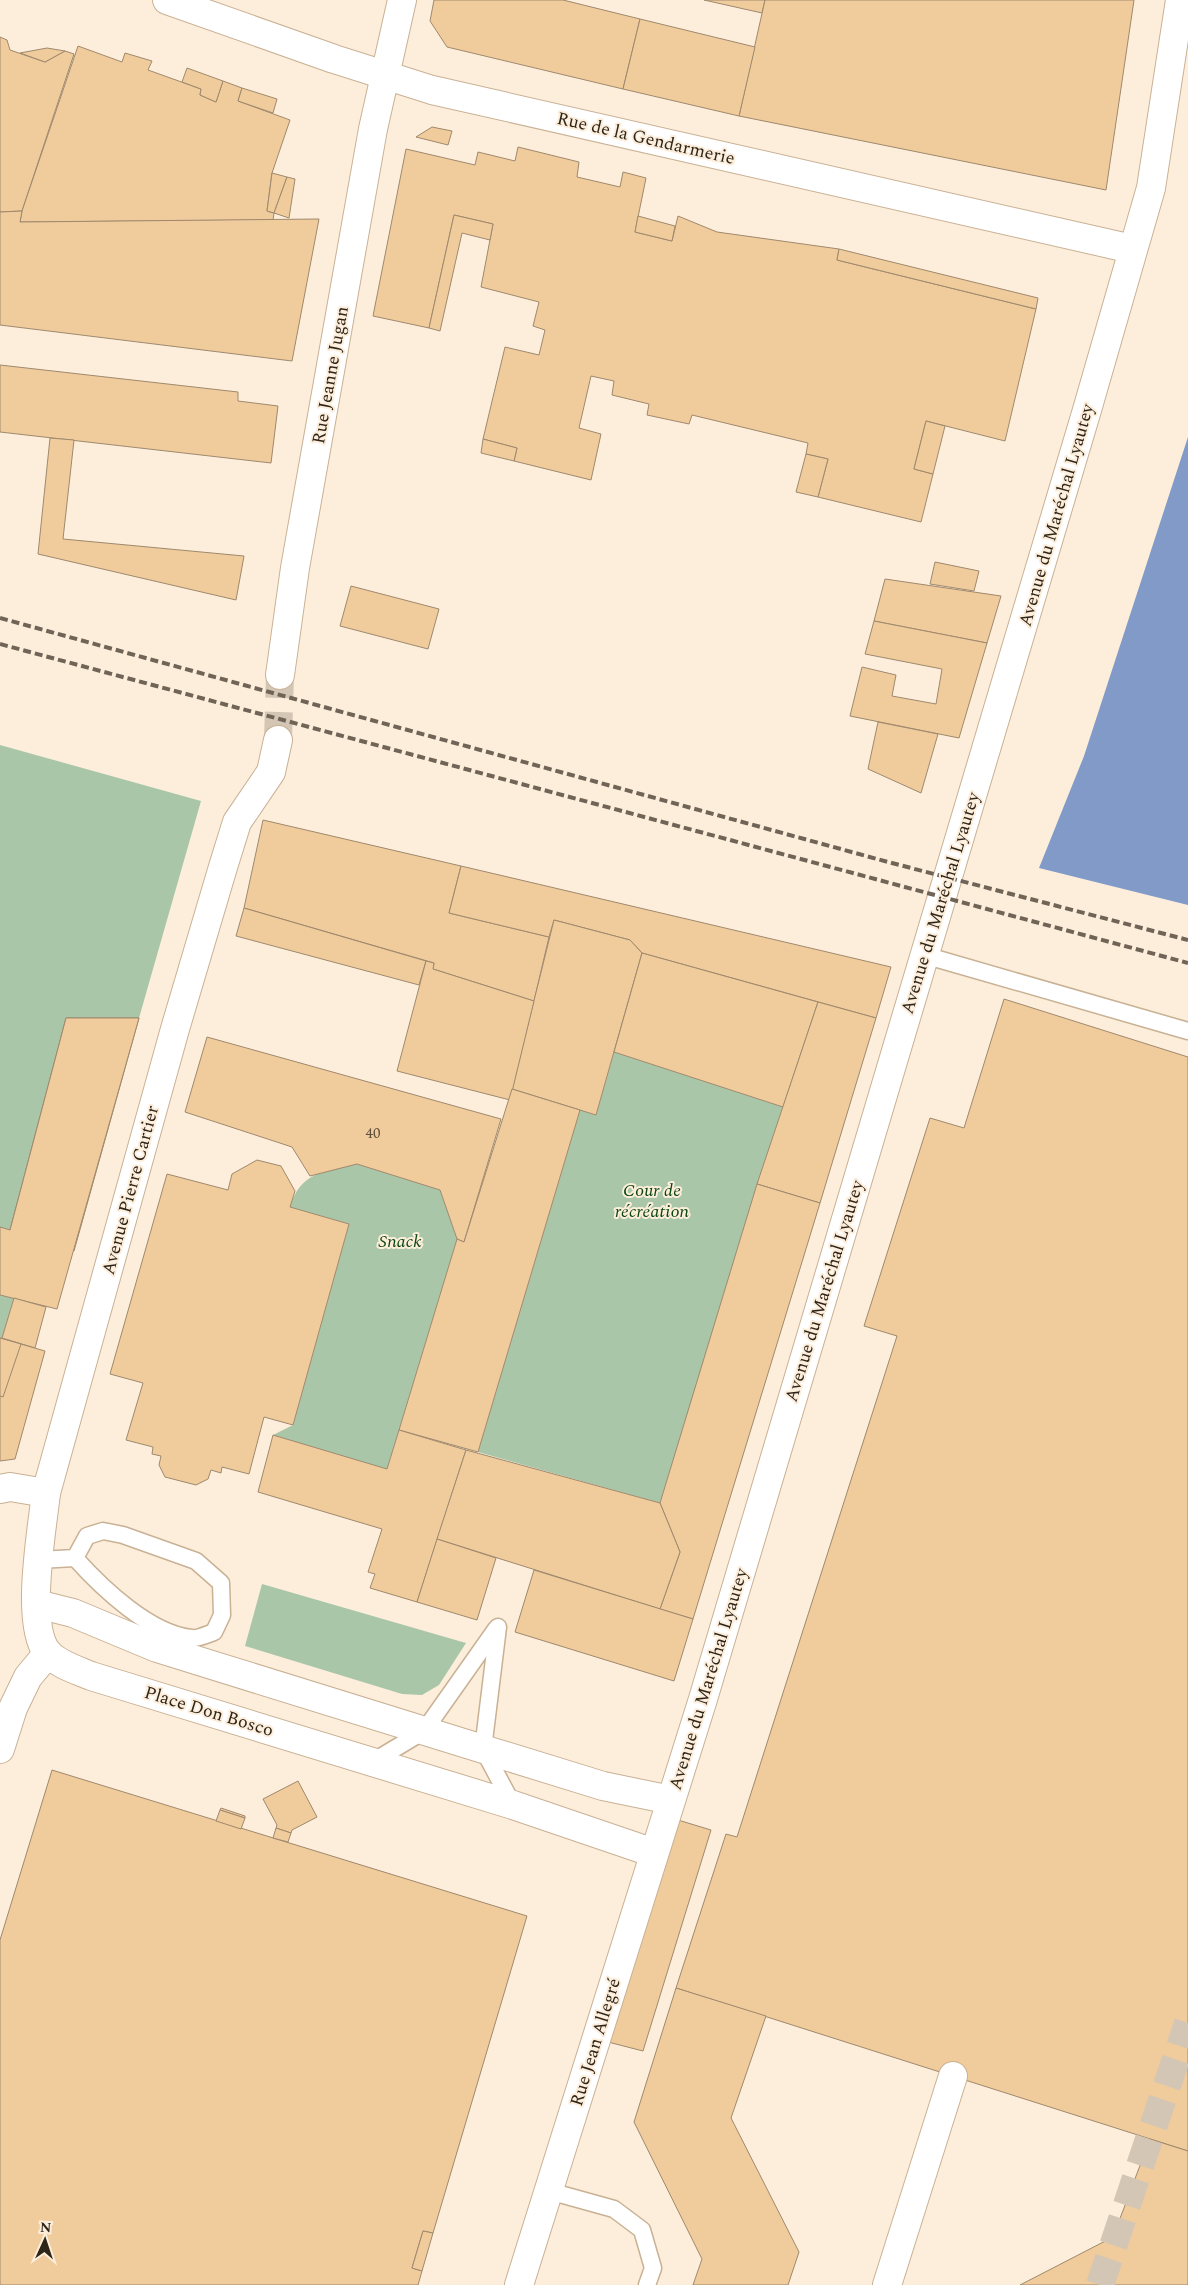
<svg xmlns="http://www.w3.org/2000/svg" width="1188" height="2285" font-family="Spectral,serif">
	<rect width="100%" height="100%" fill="#fdeedc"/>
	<g fill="#a9c6a8">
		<path d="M 0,745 L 201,801 L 139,1018 L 66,1019 L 10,1230 L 0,1227 Z"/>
		<path d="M 614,1052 L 783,1107 L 660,1503 L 478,1452 L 580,1110 L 596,1115 Z"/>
		<path d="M 357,1164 L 440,1190 L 457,1239 L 387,1469 L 273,1435 L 293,1425 L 349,1224 L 290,1207 C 301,1171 324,1172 357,1164 Z"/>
		<path d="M 0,1295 L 14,1298 L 2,1338 L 0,1338 Z"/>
		<path d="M 262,1584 L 466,1643 L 439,1685 L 422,1695 L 402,1694 L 245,1646 Z"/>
	</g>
	<path fill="#819ac8" d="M 1188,437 L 1188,905 L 1039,868 L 1084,756 Z"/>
	<g fill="#f0cb9c" stroke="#9f896d">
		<path d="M 434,0 L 563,0 L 640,19 L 623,89 L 447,47 L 430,21 Z"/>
		<path d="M 704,0 L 765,0 L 762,13 Z"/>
		<path d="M 765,0 L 1134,0 L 1106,190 L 739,116 Z"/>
		<path d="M 640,19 L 755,47 L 739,116 L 623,89 Z"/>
		<path d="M 0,37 L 7,40 L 10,50 L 45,62 L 65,51 L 74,54 L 22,211 L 0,212 Z"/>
		<path d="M 78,46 L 122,62 L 125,53 L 152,61 L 148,70 L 201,89 L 200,95 L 216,102 L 223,81 L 242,88 L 238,101 L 290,120 L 272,173 L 267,211 L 274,213 L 273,220 L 20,222 L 22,211 Z"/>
		<path d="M 47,48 L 65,51 L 45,62 L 20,53 Z"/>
		<path d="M 187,68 L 223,81 L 216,102 L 200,95 L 201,89 L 182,82 Z"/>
		<path d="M 242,88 L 277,99 L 273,113 L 238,101 Z"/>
		<path d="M 432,127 L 452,131 L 448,145 L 416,137 Z"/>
		<path d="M 518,147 L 579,162 L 577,177 L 620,187 L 623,172 L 646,178 L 635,232 L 672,241 L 678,216 L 717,232 L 839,249 L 837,260 L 1036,309 L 1005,441 L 926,421 L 914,469 L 933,474 L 921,522 L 818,497 L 828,459 L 806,454 L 808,443 L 692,415 L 689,424 L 647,415 L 649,404 L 612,395 L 614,381 L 591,376 L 579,428 L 601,434 L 591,480 L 514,461 L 517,448 L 483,439 L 505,347 L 539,355 L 545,330 L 533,326 L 539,302 L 481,287 L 493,224 L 454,215 L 429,328 L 373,316 L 406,149 L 475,165 L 478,152 L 515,161 Z"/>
		<path d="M 272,173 L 287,177 L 274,213 L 267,211 Z"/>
		<path d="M 287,177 L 295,179 L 289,218 L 274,213 Z"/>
		<path d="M 22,211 L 20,222 L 319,219 L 292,361 L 0,325 L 0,212 Z"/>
		<path d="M 454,215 L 493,224 L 490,240 L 462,233 L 440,331 L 429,328 Z"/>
		<path d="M 638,216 L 675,226 L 672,241 L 635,232 Z"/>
		<path d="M 839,249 L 1038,298 L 1036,309 L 837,260 Z"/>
		<path d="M 0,365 L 238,392 L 238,401 L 278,406 L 271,463 L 0,432 Z"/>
		<path d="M 926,421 L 945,426 L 933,474 L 914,469 Z"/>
		<path d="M 50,438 L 74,440 L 63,539 L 244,556 L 236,600 L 38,554 Z"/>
		<path d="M 483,439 L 517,448 L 514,461 L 481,453 Z"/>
		<path d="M 806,454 L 828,459 L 818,497 L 796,492 Z"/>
		<path d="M 935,562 L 979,571 L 974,591 L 930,584 Z"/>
		<path d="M 885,579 L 1001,596 L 987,643 L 874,621 Z"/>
		<path d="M 351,586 L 439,609 L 428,649 L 340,626 Z"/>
		<path d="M 874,621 L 987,643 L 959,738 L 850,716 L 862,667 L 896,675 L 892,696 L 936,704 L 942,669 L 865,654 Z"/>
		<path d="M 878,722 L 938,734 L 921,793 L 868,769 Z"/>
		<path d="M 263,820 L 461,866 L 449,913 L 549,937 L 534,1001 L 433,969 L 434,963 L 244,908 Z"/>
		<path d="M 461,866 L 891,967 L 876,1018 L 642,953 L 630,940 L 554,920 L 549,937 L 449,913 Z"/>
		<path d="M 244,908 L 426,961 L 419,985 L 236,936 Z"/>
		<path d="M 554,920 L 630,940 L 642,953 L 596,1115 L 512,1089 Z"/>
		<path d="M 642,953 L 818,1002 L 783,1107 L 614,1052 Z"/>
		<path d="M 426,961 L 434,963 L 433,969 L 534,1001 L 510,1100 L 397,1071 Z"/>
		<path d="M 1004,999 L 1188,1057 L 1188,2151 L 676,1988 L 726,1834 L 737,1837 L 897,1336 L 864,1326 L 930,1118 L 964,1128 Z"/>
		<path d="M 818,1002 L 876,1018 L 820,1203 L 757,1184 Z"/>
		<path d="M 66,1018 L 139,1018 L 74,1251 L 10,1230 Z"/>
		<path d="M 66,1018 L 139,1018 L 57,1309 L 0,1295 L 0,1227 L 10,1230 Z"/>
		<path d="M 207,1037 L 501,1119 L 464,1242 L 457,1239 L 440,1190 L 357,1164 L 310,1176 L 292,1147 L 185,1112 Z"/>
		<path d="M 512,1089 L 580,1110 L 478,1452 L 399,1430 L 457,1239 L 464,1242 Z"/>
		<path d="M 257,1160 L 281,1166 L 295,1191 L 290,1207 L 349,1224 L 293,1425 L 264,1417 L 249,1474 L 222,1467 L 221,1473 L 211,1470 L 208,1479 L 196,1485 L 165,1477 L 159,1465 L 161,1456 L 152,1454 L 153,1447 L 126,1440 L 143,1383 L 110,1374 L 167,1174 L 228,1190 L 232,1174 Z"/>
		<path d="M 757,1184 L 820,1203 L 693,1619 L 660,1609 L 680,1552 L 660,1503 Z"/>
		<path d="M 14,1298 L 46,1307 L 35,1348 L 2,1338 Z"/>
		<path d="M 0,1338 L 45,1351 L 15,1459 L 0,1461 Z"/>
		<path d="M 0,1338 L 21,1344 L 3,1397 L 0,1396 Z"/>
		<path d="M 399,1430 L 466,1450 L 417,1602 L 370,1588 L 375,1574 L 368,1572 L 382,1529 L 258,1492 L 273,1435 L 387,1469 Z"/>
		<path d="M 466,1450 L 660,1503 L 680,1552 L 660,1609 L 437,1539 Z"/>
		<path d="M 437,1539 L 496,1558 L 477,1620 L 417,1602 Z"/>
		<path d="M 534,1570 L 693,1619 L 674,1681 L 515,1632 Z"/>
		<path d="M 52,1770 L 527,1916 L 433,2233 L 423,2231 L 412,2268 L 422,2271 L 418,2285 L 0,2285 L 0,1940 Z"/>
		<path d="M 298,1781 L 317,1817 L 292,1830 L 291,1833 L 276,1828 L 277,1825 L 263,1799 Z"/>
		<path d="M 221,1808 L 245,1816 L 245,1818 L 220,1810 Z"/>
		<path d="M 220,1810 L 245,1818 L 241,1829 L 216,1821 Z"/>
		<path d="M 678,1820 L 711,1830 L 643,2051 L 608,2042 Z"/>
		<path d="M 276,1828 L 291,1833 L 288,1842 L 273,1838 Z"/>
		<path d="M 676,1988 L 766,2016 L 731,2118 L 799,2252 L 788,2285 L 693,2285 L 702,2259 L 634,2122 Z"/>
		<path d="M 1150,2139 L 1188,2151 L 1188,2285 L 1020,2285 L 1113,2237 Z"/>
		<path d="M 423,2231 L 433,2233 L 422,2271 L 412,2268 Z"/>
	</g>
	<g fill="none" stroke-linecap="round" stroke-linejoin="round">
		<path stroke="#d4c6b5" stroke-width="28" stroke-dasharray="28 14" stroke-linecap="butt" d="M 278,740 L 280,675"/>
		<path stroke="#d4c6b5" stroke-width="28" stroke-dasharray="28 14" stroke-linecap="butt" d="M 1100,2285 L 1188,2023"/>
		<g stroke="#c9b194" stroke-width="19">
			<g id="lane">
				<path d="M 924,955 L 1188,1031"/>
				<path d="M 39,1560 L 75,1558 C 102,1588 150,1634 192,1638 C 198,1639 208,1634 214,1632 L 222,1615 L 221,1583 L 196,1561 L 123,1535 L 103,1531 L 87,1536 L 75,1558"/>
				<path d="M 498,1627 L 483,1749 L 513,1805"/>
				<path d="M 374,1761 L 424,1731 L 496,1629"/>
				<path d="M 549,2191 L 614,2209 L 642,2230 L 653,2268 L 647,2285"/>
			</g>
		</g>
		<g stroke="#c9b194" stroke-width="30">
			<g id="street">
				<path d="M 280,675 L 295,568 L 373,129 L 402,0"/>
				<path d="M 278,740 L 271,772 L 237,822 L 223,867 L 175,1029 L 46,1493 C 42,1530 25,1623 47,1652 C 57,1664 77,1670 91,1676 L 513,1805 L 654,1853"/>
				<path d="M 0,1489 L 10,1487 L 46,1493"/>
				<path d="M 37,1604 L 73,1613 L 157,1648 L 483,1749 L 603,1786 L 671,1800"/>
				<path d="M 0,1749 L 13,1708 L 28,1677 L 48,1653"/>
				<path d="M 887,2285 L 953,2076"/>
			</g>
		</g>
		<g stroke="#c9b194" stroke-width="30">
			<g id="secondary">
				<path d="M 167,0 L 334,59 L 432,90 L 1132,249"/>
				<path d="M 519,2285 L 703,1699 L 1087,410 L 1151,188 L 1180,0"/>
			</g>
		</g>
		<use href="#lane" stroke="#fff" stroke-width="16"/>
		<use href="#street" stroke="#fff" stroke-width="28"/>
		<use href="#secondary" stroke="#fff" stroke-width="28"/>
		<g stroke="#6f6456" stroke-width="4" stroke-dasharray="8 4" stroke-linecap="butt">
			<path d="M 0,618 L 888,862 L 1188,940"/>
			<path d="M 0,644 L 1188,963"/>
		</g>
	</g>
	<g text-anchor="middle" stroke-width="4" stroke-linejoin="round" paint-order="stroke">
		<g font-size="15" fill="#5e4e3a">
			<text x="373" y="1138">40</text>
		</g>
		<g font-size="18" fill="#2e2519" stroke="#fdeedc">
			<text transform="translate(646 138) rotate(13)" y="6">Rue de la Gendarmerie</text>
			<text transform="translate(330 375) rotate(-80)" y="6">Rue Jeanne Jugan</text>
			<text transform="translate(1056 515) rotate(-74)" y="6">Avenue du Maréchal Lyautey</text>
			<text transform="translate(940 903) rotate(-73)" y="6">Avenue du Maréchal Lyautey</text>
			<text transform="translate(130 1190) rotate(-75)" y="6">Avenue Pierre Cartier</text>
			<text transform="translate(824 1291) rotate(-73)" y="6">Avenue du Maréchal Lyautey</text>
			<text transform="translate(708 1679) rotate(-73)" y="6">Avenue du Maréchal Lyautey</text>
			<text transform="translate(209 1711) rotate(17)" y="6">Place Don Bosco</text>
			<text transform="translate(595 2042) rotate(-73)" y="6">Rue Jean Allegré</text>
		</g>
		<g font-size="18" font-style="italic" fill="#0a460e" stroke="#fdeedc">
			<text x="652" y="1196">Cour de<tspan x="652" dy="21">récréation</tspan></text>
			<text x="400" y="1247">Snack</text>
		</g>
	</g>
	<g transform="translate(45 2240) rotate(3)" stroke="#fdeedc" stroke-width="4" paint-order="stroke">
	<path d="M0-4L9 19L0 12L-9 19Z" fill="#2e2519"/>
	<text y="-8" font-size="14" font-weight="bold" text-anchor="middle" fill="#2e2519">N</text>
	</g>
</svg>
